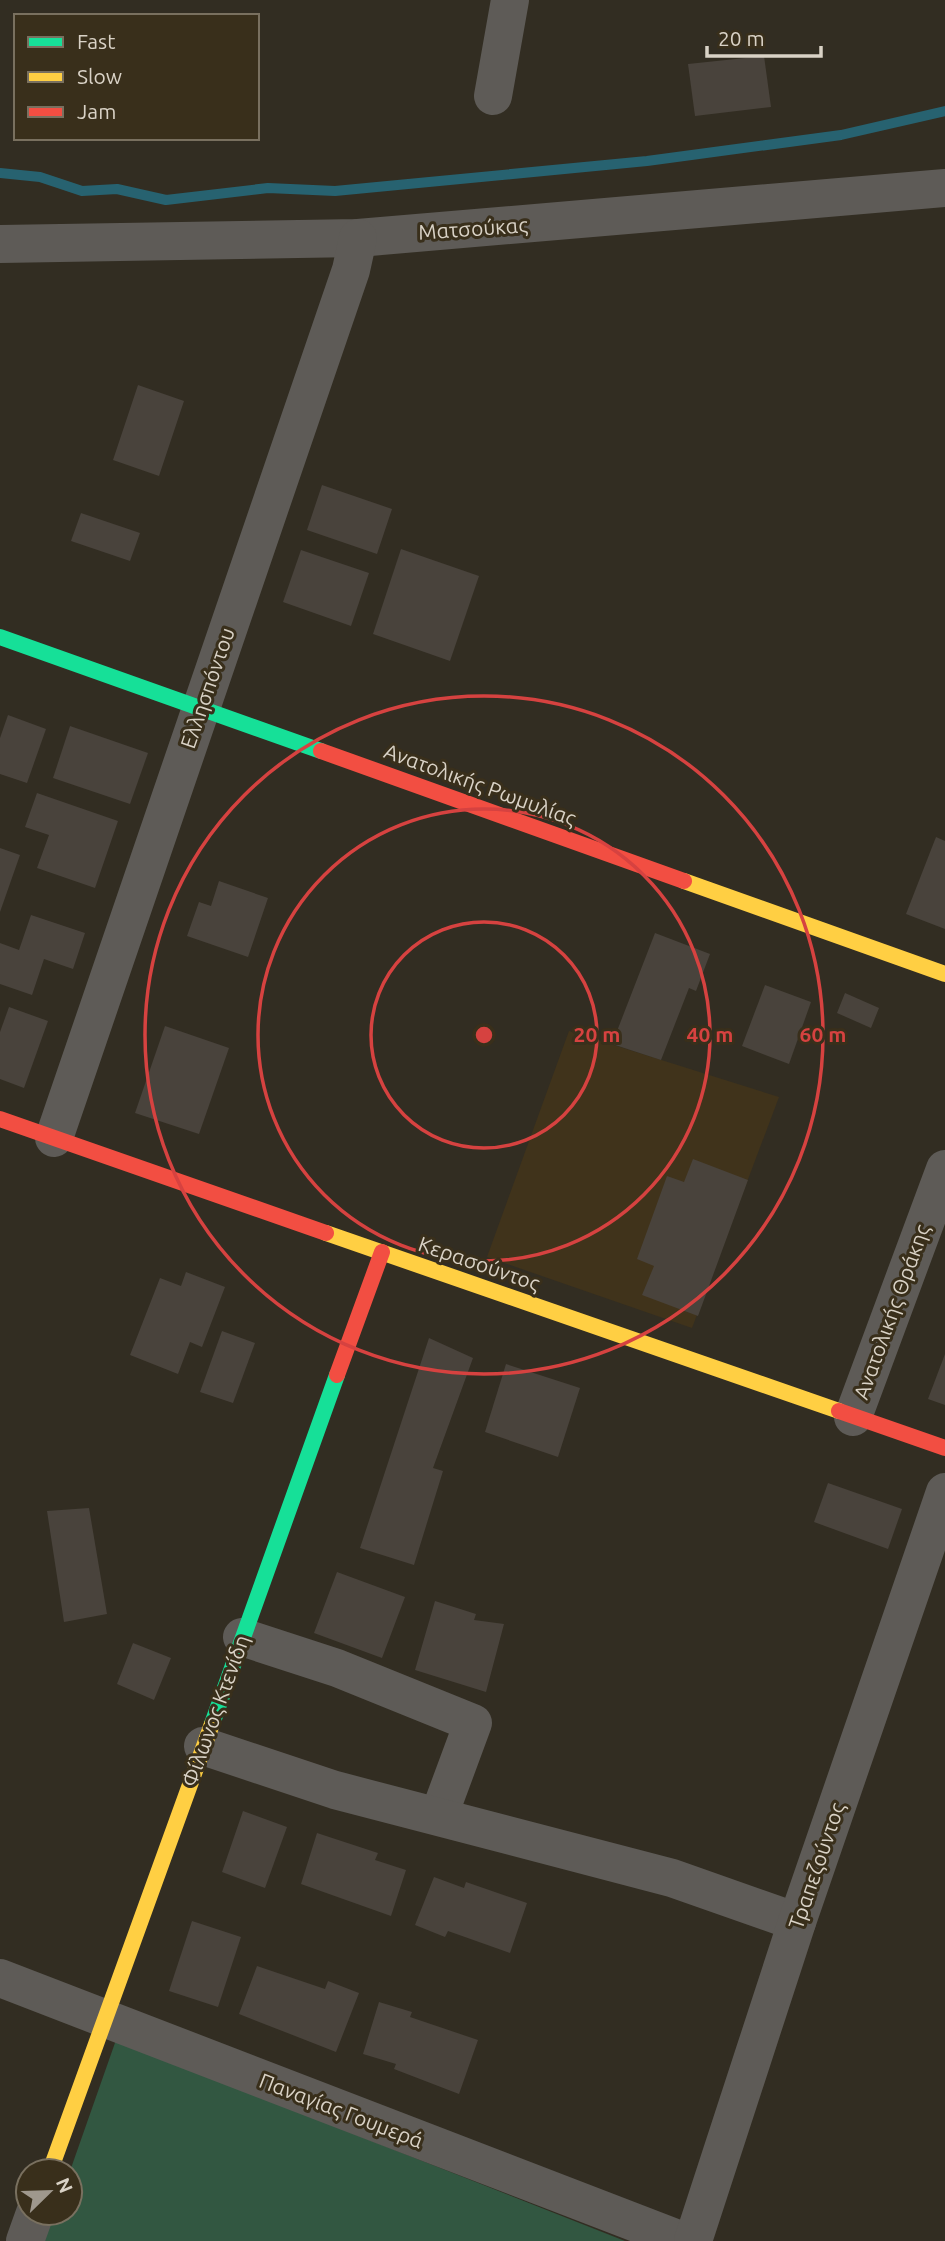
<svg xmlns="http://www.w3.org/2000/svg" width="945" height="2241" font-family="Ubuntu,sans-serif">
	<rect width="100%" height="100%" fill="#322d22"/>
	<path fill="#40331b" d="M 569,1031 L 779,1097 L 692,1328 L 487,1257 Z"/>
	<path fill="#325741" d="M 116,2040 L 625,2241 L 44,2241 L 54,2213 L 70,2213 L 70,2171 Z"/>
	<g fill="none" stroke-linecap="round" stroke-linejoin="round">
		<path stroke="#276270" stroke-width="10" d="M 0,173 L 40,177 L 82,191 L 117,189 L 166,200 L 268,188 L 335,191 L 647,161 L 841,135 L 945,111"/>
	</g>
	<g fill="#49433c">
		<path d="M 764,56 L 771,107 L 695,116 L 688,64 Z"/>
		<path d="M 138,385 L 184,401 L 159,476 L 113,460 Z"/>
		<path d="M 322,485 L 392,509 L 377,554 L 307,530 Z"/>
		<path d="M 81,513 L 140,533 L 130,561 L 71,541 Z"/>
		<path d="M 401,549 L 479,576 L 450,661 L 373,634 Z"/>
		<path d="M 301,550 L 369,573 L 351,626 L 283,602 Z"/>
		<path d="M 8,715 L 46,729 L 27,783 L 0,774 L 0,738 Z"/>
		<path d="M 70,726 L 148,753 L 130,804 L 53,778 Z"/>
		<path d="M 37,793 L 118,821 L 95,888 L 37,868 L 49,835 L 25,827 Z"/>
		<path d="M 936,837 L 945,841 L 945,929 L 906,914 Z"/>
		<path d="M 0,848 L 20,855 L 0,912 Z"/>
		<path d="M 219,881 L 268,898 L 248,957 L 187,936 L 199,902 L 211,906 Z"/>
		<path d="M 31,915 L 85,933 L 73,969 L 44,959 L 32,995 L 0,984 L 0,943 L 19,950 Z"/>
		<path d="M 655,933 L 710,954 L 696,991 L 689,988 L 661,1060 L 612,1044 Z"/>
		<path d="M 765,985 L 811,1002 L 789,1064 L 742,1046 Z"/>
		<path d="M 845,993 L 879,1008 L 871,1028 L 837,1013 Z"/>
		<path d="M 9,1007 L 48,1021 L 24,1088 L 0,1079 L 0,1032 Z"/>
		<path d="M 165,1026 L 229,1048 L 199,1134 L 135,1113 Z"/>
		<path d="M 693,1159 L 748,1180 L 698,1316 L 642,1295 L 654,1266 L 637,1259 L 667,1176 L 684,1182 Z"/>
		<path d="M 186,1272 L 225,1287 L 202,1347 L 190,1342 L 178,1374 L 130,1355 L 160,1278 L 181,1286 Z"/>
		<path d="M 222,1331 L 255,1343 L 233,1403 L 200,1392 Z"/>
		<path d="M 429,1338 L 473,1358 L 433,1468 L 443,1471 L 414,1565 L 360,1548 Z"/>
		<path d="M 945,1354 L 945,1405 L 928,1399 Z"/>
		<path d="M 506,1364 L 580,1388 L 558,1457 L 485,1432 Z"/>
		<path d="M 828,1483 L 902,1509 L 888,1549 L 814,1522 Z"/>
		<path d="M 89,1508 L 107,1614 L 64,1622 L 47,1511 Z"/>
		<path d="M 337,1572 L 405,1597 L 382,1658 L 314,1633 Z"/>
		<path d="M 435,1601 L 476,1614 L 474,1620 L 504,1624 L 486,1692 L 415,1670 Z"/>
		<path d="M 133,1643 L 171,1658 L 154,1700 L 117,1684 Z"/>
		<path d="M 243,1811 L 287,1827 L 265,1888 L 222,1872 Z"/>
		<path d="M 317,1833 L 378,1853 L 375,1860 L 406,1870 L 391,1916 L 301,1884 Z"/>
		<path d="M 434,1877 L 464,1888 L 466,1882 L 527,1903 L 510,1953 L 448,1931 L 445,1937 L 415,1925 Z"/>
		<path d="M 192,1921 L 241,1937 L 218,2007 L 169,1991 Z"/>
		<path d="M 257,1966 L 325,1989 L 328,1981 L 359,1993 L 336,2052 L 239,2014 Z"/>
		<path d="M 379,2002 L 412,2012 L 410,2017 L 478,2040 L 459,2094 L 394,2069 L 396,2064 L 363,2054 Z"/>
	</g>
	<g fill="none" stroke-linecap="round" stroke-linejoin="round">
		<g stroke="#5e5b57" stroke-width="38">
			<path d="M 493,96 L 510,0"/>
			<path d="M 0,244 L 358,238 L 945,188"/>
			<path d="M 54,1138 L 351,270 L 358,238"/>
			<path d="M 853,1417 L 945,1169"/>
			<path d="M 242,1637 L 337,1668 L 473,1723 L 439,1815"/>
			<path d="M 203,1746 L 335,1790 L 672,1878 L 797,1922"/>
			<path d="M 0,1978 L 683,2241"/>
			<path d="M 25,2241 L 35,2213"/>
			<path d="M 693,2241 L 797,1922 L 945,1492"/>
		</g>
		<g stroke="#16e098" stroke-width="16">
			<path d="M 0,637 L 321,751"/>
			<path d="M 212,1724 L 337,1375"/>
		</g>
		<g stroke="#ffcf43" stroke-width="16">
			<path d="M 684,881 L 945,974"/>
			<path d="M 326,1233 L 839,1411"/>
			<path d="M 50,2171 L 212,1724"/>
		</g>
		<g stroke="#f24e42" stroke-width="16">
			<path d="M 321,751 L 684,881"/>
			<path d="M 0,1119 L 326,1233"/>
			<path d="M 337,1375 L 382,1252"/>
			<path d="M 839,1411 L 945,1448"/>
		</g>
	</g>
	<g fill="none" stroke="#d64240" stroke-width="3.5">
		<circle cx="484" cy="1035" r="113"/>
		<circle cx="484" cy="1035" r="226"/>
		<circle cx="484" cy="1035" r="339"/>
	</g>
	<g text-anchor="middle" stroke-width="6" stroke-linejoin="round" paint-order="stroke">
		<g font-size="21" fill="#d9d2c6" stroke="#392f1b">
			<text transform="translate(473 229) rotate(-4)" y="7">Ματσούκας</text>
			<text transform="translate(208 688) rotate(-71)" y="7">Ελλησπόντου</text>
			<text transform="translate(480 785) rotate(20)" y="7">Ανατολικής Ρωμυλίας</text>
			<text transform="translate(479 1264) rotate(19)" y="7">Κερασούντος</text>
			<text transform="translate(892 1312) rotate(-70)" y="7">Ανατολικής Θράκης</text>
			<text transform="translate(216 1711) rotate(-70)" y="7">Φίλωνος Κτενίδη</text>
			<text transform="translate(817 1866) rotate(-71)" y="7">Τραπεζούντος</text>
			<text transform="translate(341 2111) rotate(21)" y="7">Παναγίας Γουμερά</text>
		</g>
	</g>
	<circle cx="484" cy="1035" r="10" fill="#d64240" stroke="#392f1b" stroke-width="3.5"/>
	<g font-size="21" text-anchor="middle" font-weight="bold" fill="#d64240" stroke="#392f1b" stroke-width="6" stroke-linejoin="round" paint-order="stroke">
		<text x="597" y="1042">20 m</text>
		<text x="710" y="1042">40 m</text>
		<text x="823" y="1042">60 m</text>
	</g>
	<rect x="14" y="14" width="245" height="126" fill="#392f1b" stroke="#79705f" stroke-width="2"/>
	<rect x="28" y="37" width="35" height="10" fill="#16e098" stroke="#79705f" stroke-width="2"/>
	<text x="77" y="49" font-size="21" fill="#d9d2c6">Fast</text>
	<rect x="28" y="72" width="35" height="10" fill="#ffcf43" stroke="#79705f" stroke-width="2"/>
	<text x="77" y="84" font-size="21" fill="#d9d2c6">Slow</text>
	<rect x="28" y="107" width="35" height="10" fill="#f24e42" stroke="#79705f" stroke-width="2"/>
	<text x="77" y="119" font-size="21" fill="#d9d2c6">Jam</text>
	<g transform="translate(49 2192) rotate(67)"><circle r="33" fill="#392f1b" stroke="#79705f" stroke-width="2"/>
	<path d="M0-5L12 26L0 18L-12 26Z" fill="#9f988d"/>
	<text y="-10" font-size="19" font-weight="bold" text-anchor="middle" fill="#d9d2c6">N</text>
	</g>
	<path d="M707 46v10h114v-10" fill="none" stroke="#d9d2c6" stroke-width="3.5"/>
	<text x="718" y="46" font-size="21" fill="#d9d2c6" stroke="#392f1b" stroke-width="5" paint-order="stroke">20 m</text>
</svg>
